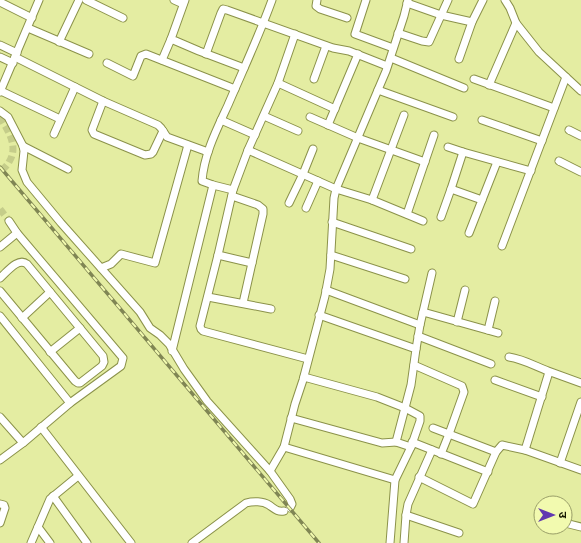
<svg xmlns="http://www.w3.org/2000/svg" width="581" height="543" font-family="'Space Grotesk','Noto Sans Devanagari',sans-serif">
	<rect width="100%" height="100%" fill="#e4eda2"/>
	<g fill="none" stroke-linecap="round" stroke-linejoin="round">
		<g stroke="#c5cd8a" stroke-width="7" stroke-dasharray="7 3.5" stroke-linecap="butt">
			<path d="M 0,117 C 8,131 19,146 9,162 C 7,166 3,169 0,171"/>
			<path d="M 0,209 L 9,221"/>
		</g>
		<g stroke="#8b924a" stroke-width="9">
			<g id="minor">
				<path d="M 86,0 L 123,18"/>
				<path d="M 174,0 L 183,4"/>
				<path d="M 185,0 L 171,39 L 199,51 L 244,68"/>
				<path d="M 317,0 L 316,6 L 320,9 L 347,18"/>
				<path d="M 366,0 L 355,34 L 393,48"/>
				<path d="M 505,0 L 510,8 L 516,23 L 539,52 L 581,91"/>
				<path d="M 0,2 L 32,18"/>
				<path d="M 407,3 L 441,15 L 472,22"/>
				<path d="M 28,28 L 89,54"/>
				<path d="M 398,33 L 422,41 L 429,42 L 448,0"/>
				<path d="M 295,34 L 278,83 L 248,150 L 233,190 L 218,255 L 200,326 L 201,329 L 203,331 L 308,359"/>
				<path d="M 59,42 L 79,0"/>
				<path d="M 0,45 L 17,53"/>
				<path d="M 206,54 L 221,13 L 223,9 L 227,10 L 333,48 L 349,51 L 387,66"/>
				<path d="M 0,57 L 13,63"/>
				<path d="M 15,57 L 103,101 L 158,125 L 161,128 L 167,137 L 208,152"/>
				<path d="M 391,58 L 464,88"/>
				<path d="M 459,59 L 472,22 L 483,0"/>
				<path d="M 162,60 L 171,39"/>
				<path d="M 107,63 L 133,76 L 141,56 L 146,54 L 235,89"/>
				<path d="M 314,79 L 326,46"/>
				<path d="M 474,79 L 554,108"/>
				<path d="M 278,83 L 335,109"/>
				<path d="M 489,85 L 516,23"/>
				<path d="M 378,90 L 453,117"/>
				<path d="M 1,91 L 60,119"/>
				<path d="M 0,92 L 39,0"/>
				<path d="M 103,101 L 92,130 L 94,134 L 145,155 L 151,154 L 153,152 L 163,131"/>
				<path d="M 0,111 L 8,117 L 23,146 L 24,151 L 22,170 L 27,182 L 61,223 L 140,312 L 150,328 L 160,335 L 169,344 L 184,369 L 207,401 L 270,471 L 290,499 L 292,504 L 290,508"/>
				<path d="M 264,116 L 298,131"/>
				<path d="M 310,117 L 358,138 L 425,162"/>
				<path d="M 221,120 L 255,135"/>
				<path d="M 482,120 L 542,141"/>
				<path d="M 328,125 L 358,54"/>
				<path d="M 569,130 L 581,136"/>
				<path d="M 54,134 L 75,87"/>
				<path d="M 23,146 L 68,169"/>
				<path d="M 448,147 L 463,152"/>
				<path d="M 248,150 L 336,189 L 372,200 L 423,221"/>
				<path d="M 559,161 L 581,172"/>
				<path d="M 451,189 L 482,200 L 469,233"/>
				<path d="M 233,190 L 213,185 L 202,181 C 204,154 217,129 228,105 C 243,70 259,36 272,0"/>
				<path d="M 232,196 L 258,205 L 263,209 L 263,214 L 243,303"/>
				<path d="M 372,200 L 404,115"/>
				<path d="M 482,200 L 497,162"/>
				<path d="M 289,203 L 303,174 L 313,149"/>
				<path d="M 306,208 L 318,181"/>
				<path d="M 407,214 L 434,135"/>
				<path d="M 441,217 L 451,189 L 463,152 L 531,171"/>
				<path d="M 332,222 L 411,249"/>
				<path d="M 502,246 L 566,77"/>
				<path d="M 0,247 L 17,233"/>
				<path d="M 218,255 L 252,263"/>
				<path d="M 331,255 L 405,279"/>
				<path d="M 101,268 L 111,264 L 121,254 L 155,263 L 188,145"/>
				<path d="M 0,278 C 7,272 18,257 27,264 L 103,356 L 104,362 L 102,366 L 80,383 L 78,383 L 75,381 L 0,291"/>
				<path d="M 326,290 L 420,325 L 416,349"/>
				<path d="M 208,297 L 271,309"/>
				<path d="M 423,312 L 498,333"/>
				<path d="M 319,315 L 416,349 L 411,385 L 396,442 L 411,447"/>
				<path d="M 0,316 L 70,403"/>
				<path d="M 22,318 L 50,292"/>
				<path d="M 457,322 L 465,290"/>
				<path d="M 420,325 L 432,273"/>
				<path d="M 488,330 L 495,301"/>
				<path d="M 418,336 L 491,364"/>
				<path d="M 172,351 L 213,185"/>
				<path d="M 50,352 L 80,328"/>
				<path d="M 509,357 C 523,359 535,366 548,371 C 559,375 570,379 581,383"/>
				<path d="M 414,365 L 462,386 L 464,392 L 449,434 L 441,454"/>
				<path d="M 304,377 L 377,397 L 405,408 L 420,416 L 420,421 L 411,447 L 395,480 L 390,543"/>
				<path d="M 495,380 L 542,397"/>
				<path d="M 0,417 L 23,443"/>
				<path d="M 291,418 L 382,443 L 396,442"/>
				<path d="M 41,427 L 131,543"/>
				<path d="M 433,428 L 496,452"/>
				<path d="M 412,442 L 488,472"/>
				<path d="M 284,447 L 395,480"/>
				<path d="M 525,450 L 549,372"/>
				<path d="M 0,460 L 23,443 L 70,403 L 121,366 L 123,358 L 17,233 L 9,221"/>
				<path d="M 560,463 L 581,402"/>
				<path d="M 270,471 L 284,447 L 295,404 L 303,380 L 325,296 L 330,269 L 334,198 L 336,189 L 386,71 L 404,16 L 408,0"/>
				<path d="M 419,477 L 473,504 L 496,452 L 502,445 L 525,450 L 581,470"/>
				<path d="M 53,496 L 87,543"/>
				<path d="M 0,504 L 4,505 L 5,508 L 0,523"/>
				<path d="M 406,515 L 459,533"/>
				<path d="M 565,523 L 581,527"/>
				<path d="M 38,527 L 50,543"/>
				<path d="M 31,543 L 50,499 L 78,476"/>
				<path d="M 192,543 L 246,503 C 253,501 263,501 269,505 C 275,509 277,512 284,511"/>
				<path d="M 404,543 L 406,515 L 408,504 L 432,450"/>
			</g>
		</g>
		<use href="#minor" stroke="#fff" stroke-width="7"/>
		<g stroke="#808654" stroke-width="3.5">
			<path id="rail" d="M 0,167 L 319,543"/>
		</g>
		<use href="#rail" stroke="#f2faaf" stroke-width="2" stroke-dasharray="6" stroke-linecap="butt"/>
	</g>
	<g transform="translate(553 515) rotate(90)"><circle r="19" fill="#f2faaf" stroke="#9a9f69"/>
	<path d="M0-3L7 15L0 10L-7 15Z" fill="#6138b0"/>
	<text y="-6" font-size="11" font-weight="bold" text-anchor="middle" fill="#151700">उ</text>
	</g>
</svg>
